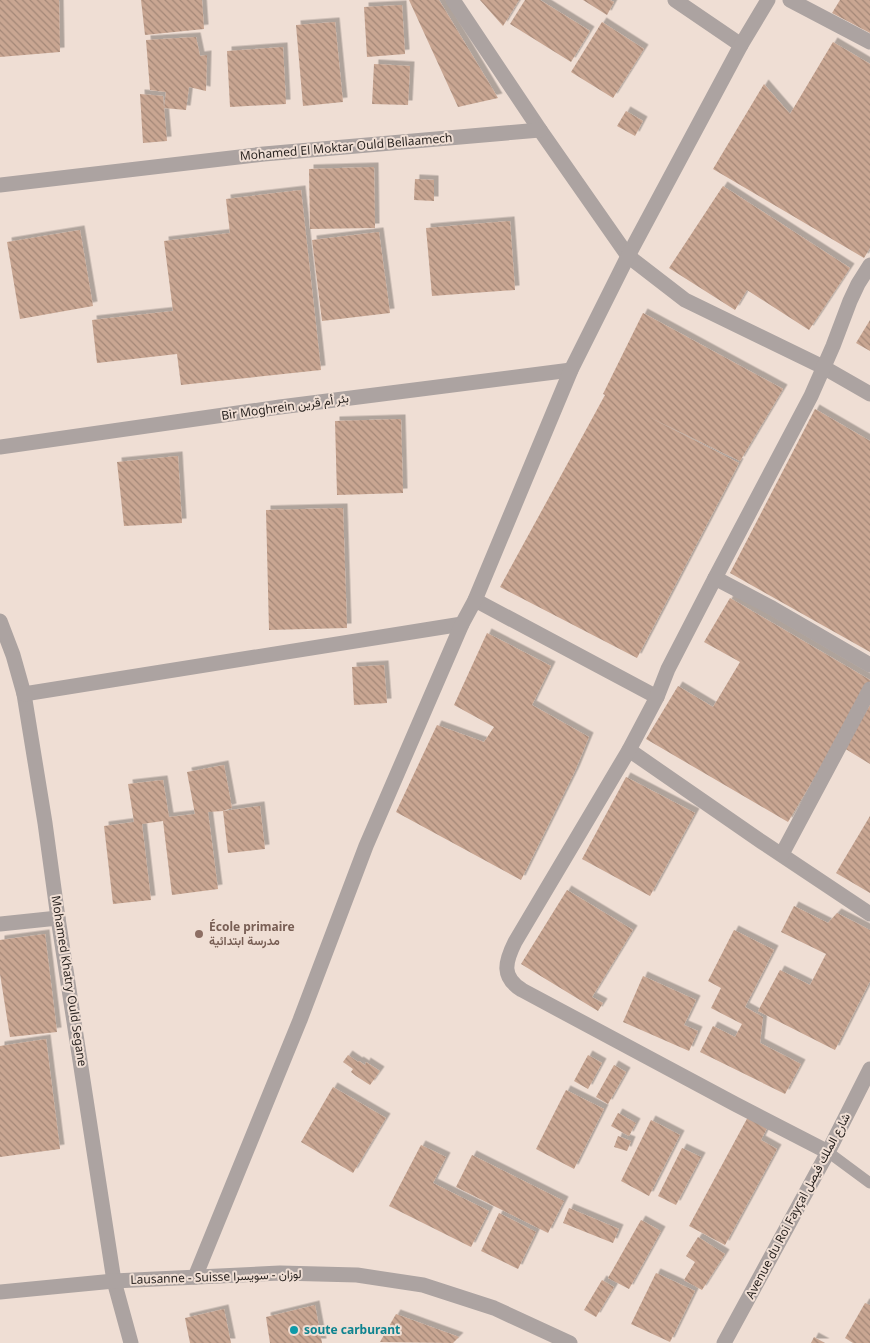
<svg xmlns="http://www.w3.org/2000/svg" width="870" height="1343" font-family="'Noto Sans',Vazirmatn,sans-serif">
	<defs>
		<pattern id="building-back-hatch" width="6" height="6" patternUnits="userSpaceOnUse" patternTransform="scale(1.25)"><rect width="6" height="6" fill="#c9a692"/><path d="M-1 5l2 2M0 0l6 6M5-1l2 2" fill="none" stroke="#a38777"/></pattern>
		<filter id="shadow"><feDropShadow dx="4.5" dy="-4.5" stdDeviation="0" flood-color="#0004"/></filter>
	</defs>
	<rect width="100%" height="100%" fill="#efded4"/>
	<g fill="url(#building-back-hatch)" filter="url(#shadow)">
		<path d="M 0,0 L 59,0 L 60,52 L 0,57 Z"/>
		<path d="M 141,0 L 202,0 L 204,29 L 145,35 Z"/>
		<path d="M 409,0 L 439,0 L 498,98 L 458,107 Z"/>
		<path d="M 480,0 L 519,0 L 503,26 Z"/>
		<path d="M 525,0 L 540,0 L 590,31 L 571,62 L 510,24 Z"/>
		<path d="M 583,0 L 610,0 L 614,2 L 607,15 Z"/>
		<path d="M 840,0 L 870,0 L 870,33 L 832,13 Z"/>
		<path d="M 402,5 L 405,54 L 367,57 L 364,7 Z"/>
		<path d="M 335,22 L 343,102 L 303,106 L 296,25 Z"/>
		<path d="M 602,22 L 644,49 L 613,98 L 571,72 Z"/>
		<path d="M 196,37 L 200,56 L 207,55 L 206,91 L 189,87 L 186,110 L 164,108 L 166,92 L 150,90 L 146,40 Z"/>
		<path d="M 833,42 L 870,64 L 870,248 L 864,258 L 713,169 L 764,84 L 790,114 Z"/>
		<path d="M 283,47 L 286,104 L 230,107 L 227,51 Z"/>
		<path d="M 374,64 L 410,66 L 408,105 L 372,104 Z"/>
		<path d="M 140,94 L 163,96 L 167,141 L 143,143 Z"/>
		<path d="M 626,111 L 643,121 L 635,136 L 617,126 Z"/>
		<path d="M 374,167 L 375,228 L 310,229 L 309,169 Z"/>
		<path d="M 415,179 L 434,180 L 434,201 L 414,200 Z"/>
		<path d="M 723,186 L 850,268 L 809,330 L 747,290 L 735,310 L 669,268 Z"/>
		<path d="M 301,190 L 321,370 L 181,385 L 177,354 L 97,363 L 92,320 L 173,311 L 164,241 L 230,233 L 226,199 Z"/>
		<path d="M 510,221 L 515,290 L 432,296 L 426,228 Z"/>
		<path d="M 80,230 L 93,306 L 20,319 L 7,242 Z"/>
		<path d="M 379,232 L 390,313 L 322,321 L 312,240 Z"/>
		<path d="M 643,313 L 783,389 L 740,461 L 647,416 L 739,463 L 637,658 L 500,587 L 605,395 L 603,394 Z"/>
		<path d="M 870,320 L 870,351 L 856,343 Z"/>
		<path d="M 815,409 L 870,441 L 870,652 L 730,573 Z"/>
		<path d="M 401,419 L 403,493 L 337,495 L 335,421 Z"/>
		<path d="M 178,456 L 182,523 L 124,526 L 117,462 Z"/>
		<path d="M 343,508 L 347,628 L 269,630 L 266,510 Z"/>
		<path d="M 730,598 L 870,680 L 870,684 L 788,822 L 646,739 L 678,686 L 713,707 L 740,662 L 704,642 Z"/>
		<path d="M 487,633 L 551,666 L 532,705 L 589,737 L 575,771 L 521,880 L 396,812 L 437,725 L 484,742 L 494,727 L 454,705 Z"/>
		<path d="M 384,665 L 387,703 L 354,705 L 352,667 Z"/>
		<path d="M 870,705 L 870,764 L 844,748 Z"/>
		<path d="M 224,765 L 232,808 L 223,811 L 260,806 L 265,849 L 228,853 L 223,811 L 208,812 L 218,889 L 172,895 L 163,821 L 142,824 L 151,900 L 113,904 L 104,826 L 134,822 L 128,784 L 163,780 L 169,817 L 195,814 L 187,772 Z"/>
		<path d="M 626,777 L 695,813 L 650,896 L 582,859 Z"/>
		<path d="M 870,816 L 870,893 L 836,873 Z"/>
		<path d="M 567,890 L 633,930 L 592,997 L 603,1003 L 598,1011 L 521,964 Z"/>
		<path d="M 794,906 L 828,923 L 837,913 L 870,930 L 870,981 L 835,1050 L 758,1011 L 780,970 L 810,985 L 826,954 L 781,932 Z"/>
		<path d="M 734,930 L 774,950 L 745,1007 L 763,1017 L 760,1043 L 801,1064 L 785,1094 L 700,1052 L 713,1026 L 735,1037 L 742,1024 L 711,1008 L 721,988 L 708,981 Z"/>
		<path d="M 45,934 L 57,1032 L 10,1037 L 0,974 L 0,940 Z"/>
		<path d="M 643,976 L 696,1000 L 684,1025 L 698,1031 L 689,1051 L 623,1022 Z"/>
		<path d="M 46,1039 L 60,1149 L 0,1157 L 0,1046 Z"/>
		<path d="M 348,1055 L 358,1062 L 359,1061 L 365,1065 L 366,1062 L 380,1071 L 370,1085 L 356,1076 L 351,1072 L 353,1069 L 343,1062 Z"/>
		<path d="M 588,1055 L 602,1063 L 588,1089 L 574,1081 Z"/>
		<path d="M 614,1065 L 626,1072 L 608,1104 L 596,1097 Z"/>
		<path d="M 333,1087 L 386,1118 L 353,1173 L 301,1142 Z"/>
		<path d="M 566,1090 L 604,1109 L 574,1169 L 536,1149 Z"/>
		<path d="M 618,1113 L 636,1123 L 629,1136 L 611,1126 Z"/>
		<path d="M 749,1115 L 768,1126 L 761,1140 L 777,1149 L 725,1245 L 689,1226 Z"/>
		<path d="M 651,1120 L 680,1135 L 649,1196 L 621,1181 Z"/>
		<path d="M 618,1136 L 631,1141 L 627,1151 L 614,1147 Z"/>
		<path d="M 421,1145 L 446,1157 L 433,1183 L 489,1211 L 471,1247 L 389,1206 Z"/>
		<path d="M 682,1148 L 701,1157 L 676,1205 L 658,1196 Z"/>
		<path d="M 472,1155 L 564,1201 L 548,1233 L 456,1187 Z"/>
		<path d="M 569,1208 L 619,1229 L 613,1243 L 563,1223 Z"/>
		<path d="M 499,1213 L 536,1232 L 518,1269 L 481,1251 Z"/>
		<path d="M 641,1220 L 661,1231 L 629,1289 L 608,1278 Z"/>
		<path d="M 698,1237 L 725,1254 L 702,1290 L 684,1280 L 695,1262 L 686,1256 Z"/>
		<path d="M 656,1273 L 695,1291 L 670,1342 L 631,1324 Z"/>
		<path d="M 602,1280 L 614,1287 L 596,1317 L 584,1310 Z"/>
		<path d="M 865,1303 L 870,1305 L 870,1343 L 853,1343 L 845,1338 Z"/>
		<path d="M 315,1305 L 322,1343 L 270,1343 L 266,1317 Z"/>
		<path d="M 224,1309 L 231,1343 L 190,1343 L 185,1318 Z"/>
		<path d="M 396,1314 L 459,1337 L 453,1343 L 380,1342 Z"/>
		<path d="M 814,1337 L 825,1343 L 811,1343 Z"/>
	</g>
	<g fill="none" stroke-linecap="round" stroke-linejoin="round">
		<path stroke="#aca3a1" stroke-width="11" d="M 828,1152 L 870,1183"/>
		<g stroke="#aca3a1" stroke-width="15">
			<path d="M 453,0 L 540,130 L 628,256 L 685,300 L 823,367 L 870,394"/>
			<path d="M 675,0 L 741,45"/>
			<path d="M 790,0 L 870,42"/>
			<path d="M 0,185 L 264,154 L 540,130"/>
			<path d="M 0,447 L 280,407 L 571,370"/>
			<path d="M 715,578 L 772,608 L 870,665"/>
			<path d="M 475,600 L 657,697"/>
			<path d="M 0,621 L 13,655 L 24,694 L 45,823 L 58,918 L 114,1281 L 131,1343"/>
			<path d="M 24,694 L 462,624"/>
			<path d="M 629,750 L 762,842 L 870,914"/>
			<path d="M 782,854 L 870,689"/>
			<path d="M 0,924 L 58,918"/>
			<path d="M 828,1152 L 735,1104 L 522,990 C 501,977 505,962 515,942 L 629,750 L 657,697 L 668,669 L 715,578 L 811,396 L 833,346 L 850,301 L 858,284 L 870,265"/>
			<path d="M 195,1277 L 300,1020 L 366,846 L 462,624 L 475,600 L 571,370 L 628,256 L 741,45 L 768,0"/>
			<path d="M 0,1292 L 114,1281 L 280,1273 L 357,1275 L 423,1285 L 494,1308 L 570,1343"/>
		</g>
		<path stroke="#aca3a1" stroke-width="15" d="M 724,1343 L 828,1152 L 870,1069"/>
	</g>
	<circle fill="#8d6e63" stroke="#efded4" stroke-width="2" cx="199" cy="934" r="5"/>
	<circle fill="#0f9aa8" stroke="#efded4" stroke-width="2" cx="294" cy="1330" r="5"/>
	<g text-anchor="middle" stroke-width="4" stroke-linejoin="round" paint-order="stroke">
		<g font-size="12" fill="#2a2421" stroke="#efded4">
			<text transform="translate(346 147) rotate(-5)" y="4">Mohamed El Moktar Ould Bellaamech</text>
			<text transform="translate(285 407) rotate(-8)" y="4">Bir Moghrein بئر أم قرين</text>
			<text transform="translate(69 981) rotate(81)" y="4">Mohamed Khatry Ould Segane</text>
			<text transform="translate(798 1206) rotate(-62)" y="4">Avenue du Roi Fayçal شارع الملك فيصل</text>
			<text transform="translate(216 1277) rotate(-2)" y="4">Lausanne - Suisse لوزان - سويسرا</text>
		</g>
		<g font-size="12" font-weight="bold" fill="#785e54" stroke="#efded4" text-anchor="start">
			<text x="209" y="931">École primaire<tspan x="209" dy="14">مدرسة ابتدائية</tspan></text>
		</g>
		<g font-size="12" font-weight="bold" fill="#0d838f" stroke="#efded4" text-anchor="start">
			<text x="304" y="1334">soute carburant</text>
		</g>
	</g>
</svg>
